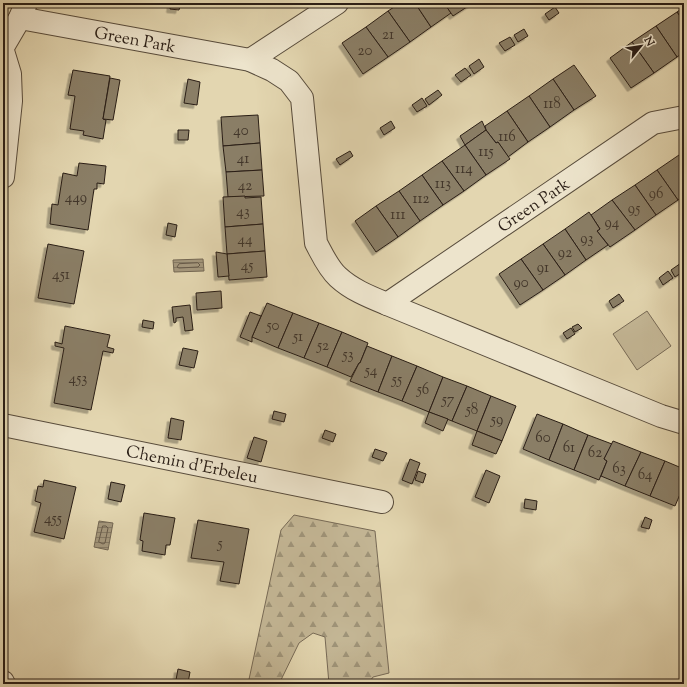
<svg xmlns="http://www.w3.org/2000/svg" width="687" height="687" font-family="'Sorts Mill Goudy',serif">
	<defs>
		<pattern id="forest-firs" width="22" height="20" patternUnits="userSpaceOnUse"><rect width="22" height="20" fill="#c4b796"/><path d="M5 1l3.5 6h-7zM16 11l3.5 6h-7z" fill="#9f9479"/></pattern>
		<pattern id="water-rules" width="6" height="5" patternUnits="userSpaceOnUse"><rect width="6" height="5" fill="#a4977c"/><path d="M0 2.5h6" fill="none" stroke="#867b65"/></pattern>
		<filter id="shadow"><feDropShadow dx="-3.5" dy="3.5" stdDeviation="0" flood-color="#0004"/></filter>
	</defs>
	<rect width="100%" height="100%" fill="#e3d6b0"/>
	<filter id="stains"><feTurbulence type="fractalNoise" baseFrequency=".005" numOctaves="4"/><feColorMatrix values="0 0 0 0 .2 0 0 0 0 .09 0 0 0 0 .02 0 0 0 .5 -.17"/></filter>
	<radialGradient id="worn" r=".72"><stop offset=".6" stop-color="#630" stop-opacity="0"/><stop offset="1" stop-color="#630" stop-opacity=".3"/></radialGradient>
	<path fill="url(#forest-firs)" stroke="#776a56" d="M 294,515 L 375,531 L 389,673 L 373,677 L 368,684 L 329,684 L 325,637 L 313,633 L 299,643 L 279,684 L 248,684 L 281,530 Z"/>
	<path fill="#c4b796" stroke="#776a56" d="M 647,311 L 671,346 L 637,370 L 613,334 Z"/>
	<g fill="url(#water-rules)" stroke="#736753">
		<path d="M 203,259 L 204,271 L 174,272 L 173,260 Z"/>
		<path d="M 99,521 L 113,523 L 108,550 L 94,547 Z"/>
	</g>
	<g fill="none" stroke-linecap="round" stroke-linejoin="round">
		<g stroke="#675a49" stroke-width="1">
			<path d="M 198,263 L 200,265 L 198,267 L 179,268 L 177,267 L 179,264 Z"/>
			<path d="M 103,526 L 106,526 L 108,528 L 105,543 L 103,544 L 99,542 Z"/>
		</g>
	</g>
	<g fill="#8a7e66" stroke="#2a1e16" filter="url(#shadow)">
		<path d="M 171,3 L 181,3 L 179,10 L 170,9 Z"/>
		<path d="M 400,3 L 415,3 L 431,27 L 410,42 L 388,11 Z"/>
		<path d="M 415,3 L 444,3 L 451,13 L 431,27 Z"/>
		<path d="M 444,3 L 473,3 L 453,16 Z"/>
		<path d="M 555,7 L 559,13 L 549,20 L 545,14 Z"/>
		<path d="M 684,7 L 684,22 L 677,12 Z"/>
		<path d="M 388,11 L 410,42 L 388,57 L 366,27 Z"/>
		<path d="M 677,12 L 684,22 L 684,52 L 677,57 L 656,26 Z"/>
		<path d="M 656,26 L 677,57 L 654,73 L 632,42 Z"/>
		<path d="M 366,27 L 388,57 L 363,74 L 342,43 Z"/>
		<path d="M 524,29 L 528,36 L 518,42 L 514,35 Z"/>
		<path d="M 510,37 L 515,45 L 505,51 L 499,43 Z"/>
		<path d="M 632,42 L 654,73 L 631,88 L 610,58 Z"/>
		<path d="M 479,59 L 484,67 L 474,74 L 469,66 Z"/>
		<path d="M 574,65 L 596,96 L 574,110 L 553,79 Z"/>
		<path d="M 465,68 L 471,75 L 461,82 L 455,75 Z"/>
		<path d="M 73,70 L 110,76 L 103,119 L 106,120 L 103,139 L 83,135 L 84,131 L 70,129 L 75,96 L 68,95 Z"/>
		<path d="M 110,78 L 120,80 L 113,120 L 103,119 Z"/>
		<path d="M 188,79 L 200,82 L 197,105 L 184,103 Z"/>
		<path d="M 553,79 L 574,110 L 550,127 L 529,96 Z"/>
		<path d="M 438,90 L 442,95 L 429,105 L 425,99 Z"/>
		<path d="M 529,96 L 550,127 L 528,142 L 507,111 Z"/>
		<path d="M 422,98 L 427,106 L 417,112 L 412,105 Z"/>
		<path d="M 507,111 L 528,142 L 508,157 L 498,142 L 496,143 L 486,130 L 485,126 Z"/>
		<path d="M 258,115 L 260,143 L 223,146 L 221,117 Z"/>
		<path d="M 391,121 L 395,128 L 384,135 L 380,128 Z"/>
		<path d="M 482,121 L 486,130 L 465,145 L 460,136 Z"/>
		<path d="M 178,130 L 189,130 L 188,140 L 178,140 Z"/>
		<path d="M 486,130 L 496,143 L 498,142 L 510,159 L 486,175 L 465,145 Z"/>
		<path d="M 260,143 L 262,170 L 226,172 L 223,146 Z"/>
		<path d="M 465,145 L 486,175 L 464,191 L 442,161 Z"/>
		<path d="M 350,151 L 353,156 L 340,165 L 336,159 Z"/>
		<path d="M 679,155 L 684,162 L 684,196 L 678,200 L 657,170 Z"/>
		<path d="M 442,161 L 464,191 L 443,205 L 422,175 Z"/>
		<path d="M 79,163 L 106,166 L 104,184 L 97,183 L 97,189 L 94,189 L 88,230 L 50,224 L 52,204 L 58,205 L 63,173 L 77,176 Z"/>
		<path d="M 262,170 L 264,196 L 228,197 L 226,172 Z"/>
		<path d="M 657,170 L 678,200 L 656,215 L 635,185 Z"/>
		<path d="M 422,175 L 443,205 L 420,221 L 399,191 Z"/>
		<path d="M 635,185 L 656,215 L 635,230 L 612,200 Z"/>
		<path d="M 399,191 L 420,221 L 398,237 L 376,206 Z"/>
		<path d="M 245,196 L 245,198 L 261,197 L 263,224 L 225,227 L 223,197 Z"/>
		<path d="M 612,200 L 635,230 L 610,247 L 597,231 L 600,229 L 591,215 Z"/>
		<path d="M 376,206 L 398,237 L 376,252 L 355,221 Z"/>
		<path d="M 589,212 L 600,229 L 597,231 L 608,245 L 586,260 L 565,229 Z"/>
		<path d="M 168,223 L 177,225 L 175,237 L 166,235 Z"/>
		<path d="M 263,224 L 265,251 L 227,254 L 225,227 Z"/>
		<path d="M 565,229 L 586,260 L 565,275 L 543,244 Z"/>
		<path d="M 48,244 L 84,251 L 74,304 L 38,298 Z"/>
		<path d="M 543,244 L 565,275 L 543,290 L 521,259 Z"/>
		<path d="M 265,251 L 267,277 L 229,280 L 227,254 Z"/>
		<path d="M 216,252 L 227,254 L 229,276 L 218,277 Z"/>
		<path d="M 521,259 L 543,290 L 520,305 L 499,274 Z"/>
		<path d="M 681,263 L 684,268 L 684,271 L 675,277 L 671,270 Z"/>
		<path d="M 668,271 L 673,278 L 663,285 L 659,278 Z"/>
		<path d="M 221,291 L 222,308 L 197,310 L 196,293 Z"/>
		<path d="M 619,294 L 624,301 L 613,308 L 609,301 Z"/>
		<path d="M 267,303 L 293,313 L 278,348 L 252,337 Z"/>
		<path d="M 190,305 L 193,330 L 185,331 L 183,317 L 176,318 L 176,322 L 174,323 L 172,307 Z"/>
		<path d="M 250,312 L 261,316 L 252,337 L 252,342 L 240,337 Z"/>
		<path d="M 293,313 L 319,323 L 304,358 L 278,348 Z"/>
		<path d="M 143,320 L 154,322 L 153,329 L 142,327 Z"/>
		<path d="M 319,323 L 342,332 L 327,367 L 304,358 Z"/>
		<path d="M 578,324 L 582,328 L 575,332 L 572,327 Z"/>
		<path d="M 65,326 L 110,335 L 107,347 L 114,349 L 113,353 L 103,351 L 91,410 L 54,403 L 64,348 L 55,346 L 55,342 L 62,344 Z"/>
		<path d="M 571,328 L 575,334 L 567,339 L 563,333 Z"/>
		<path d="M 342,332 L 368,343 L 360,363 L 359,363 L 351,377 L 327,367 Z"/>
		<path d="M 367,346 L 392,356 L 378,392 L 350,381 L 359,363 L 360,363 Z"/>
		<path d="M 183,348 L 198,351 L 194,368 L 179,365 Z"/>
		<path d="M 392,356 L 417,366 L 402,401 L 378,392 Z"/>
		<path d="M 417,366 L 443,377 L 429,412 L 402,401 Z"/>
		<path d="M 443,377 L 467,386 L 452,421 L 429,412 Z"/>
		<path d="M 467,386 L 491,396 L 477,431 L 452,421 Z"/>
		<path d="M 491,396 L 516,406 L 502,441 L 477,431 Z"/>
		<path d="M 274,411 L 286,414 L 284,422 L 272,419 Z"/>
		<path d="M 429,412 L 448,419 L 443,431 L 425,423 Z"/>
		<path d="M 537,414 L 563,424 L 549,460 L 523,449 Z"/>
		<path d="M 171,418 L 184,421 L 181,440 L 168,438 Z"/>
		<path d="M 563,424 L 588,435 L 574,470 L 549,460 Z"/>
		<path d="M 325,430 L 336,434 L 333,442 L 322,438 Z"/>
		<path d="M 477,431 L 502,441 L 496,454 L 472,445 Z"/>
		<path d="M 588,435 L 612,444 L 604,459 L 607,461 L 599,480 L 574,470 Z"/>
		<path d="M 254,437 L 267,441 L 261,462 L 247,458 Z"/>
		<path d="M 613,441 L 641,452 L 625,486 L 601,476 L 607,461 L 604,459 Z"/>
		<path d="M 375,449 L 387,453 L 383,461 L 372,457 Z"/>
		<path d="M 641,452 L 665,461 L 650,496 L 625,486 Z"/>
		<path d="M 410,459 L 420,463 L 412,484 L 402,480 Z"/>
		<path d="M 665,461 L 684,469 L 684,485 L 675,506 L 650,496 Z"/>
		<path d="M 486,470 L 500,476 L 489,503 L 475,497 Z"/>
		<path d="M 418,471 L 426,474 L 423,483 L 415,480 Z"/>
		<path d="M 44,480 L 76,487 L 64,539 L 34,532 L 41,503 L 35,501 L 38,486 L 43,487 Z"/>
		<path d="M 111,482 L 125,485 L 121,502 L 108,499 Z"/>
		<path d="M 525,499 L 537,501 L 536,510 L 524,508 Z"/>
		<path d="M 144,513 L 175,518 L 170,545 L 166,545 L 165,555 L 142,551 L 143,541 L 140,540 Z"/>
		<path d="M 645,517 L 652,520 L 649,529 L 641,527 Z"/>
		<path d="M 198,520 L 249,529 L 239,584 L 220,581 L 224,562 L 191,558 Z"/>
		<path d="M 178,669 L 190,672 L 188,683 L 176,680 Z"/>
	</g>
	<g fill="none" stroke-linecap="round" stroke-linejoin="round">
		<g stroke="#584c3c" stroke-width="24">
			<g id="street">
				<path id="s1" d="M 20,18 L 250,60 L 272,70 L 289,81 L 302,98 L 316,243 C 322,254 328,268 338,277 C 352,290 370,297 387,304 L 653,123 L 684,117"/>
				<path d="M 3,47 L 20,18 L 26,3"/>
				<path d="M 3,51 L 10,74 L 11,101 L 3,177"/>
				<path d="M 250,60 L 337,3"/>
				<path d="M 387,304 L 661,416 L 684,423"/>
				<path id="s2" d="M 3,425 L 382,502"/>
				<path d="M 3,682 L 4,684"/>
			</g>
		</g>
		<use href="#street" stroke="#ede4cc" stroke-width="22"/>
	</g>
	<g text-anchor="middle" stroke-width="3.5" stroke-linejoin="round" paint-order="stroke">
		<g font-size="15" fill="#42362a">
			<text x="388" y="39">21</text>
			<text x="365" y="55">20</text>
			<text x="552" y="108">118</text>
			<text x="241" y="135">40</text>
			<text x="507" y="141">116</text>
			<text x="486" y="156">115</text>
			<text x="243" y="163">41</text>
			<text x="464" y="173">114</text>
			<text x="443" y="188">113</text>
			<text x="245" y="190">42</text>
			<text x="656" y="198">96</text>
			<text x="76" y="202">449</text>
			<text x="421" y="203">112</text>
			<text x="634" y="213">95</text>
			<text x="243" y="216">43</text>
			<text x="398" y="219">111</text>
			<text x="612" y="227">94</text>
			<text x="587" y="243">93</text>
			<text x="245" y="244">44</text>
			<text x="565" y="257">92</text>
			<text x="247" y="270">45</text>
			<text x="543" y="272">91</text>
			<text x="61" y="279">451</text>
			<text x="521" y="287">90</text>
			<text x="273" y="330">50</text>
			<text x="298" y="341">51</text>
			<text x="323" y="350">52</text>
			<text x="348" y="359">53</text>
			<text x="371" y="375">54</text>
			<text x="78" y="383">453</text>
			<text x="397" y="384">55</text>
			<text x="423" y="394">56</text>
			<text x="448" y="404">57</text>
			<text x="472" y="414">58</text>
			<text x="497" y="424">59</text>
			<text x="543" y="442">60</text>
			<text x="569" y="452">61</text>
			<text x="595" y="457">62</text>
			<text x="619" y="473">63</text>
			<text x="645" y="479">64</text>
			<text x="53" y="523">455</text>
			<text x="220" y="548">5</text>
		</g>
		<g font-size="17" fill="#2a1e16" stroke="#ede4cc">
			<text dy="6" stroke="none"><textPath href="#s1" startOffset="117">Green Park</textPath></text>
			<text dy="6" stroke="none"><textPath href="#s1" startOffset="719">Green Park</textPath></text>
			<text dy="6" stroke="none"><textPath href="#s2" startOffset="193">Chemin d'Erbeleu</textPath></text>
		</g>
	</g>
	<rect width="687" height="687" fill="none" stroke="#e3d6b0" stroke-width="16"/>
	<rect x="4" y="4" width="679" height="679" fill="none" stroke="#2a1e16" stroke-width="2"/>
	<rect x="8" y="8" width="671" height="671" fill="none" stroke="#2a1e16"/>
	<g transform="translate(641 46) rotate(60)" stroke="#ede4cc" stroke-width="3" paint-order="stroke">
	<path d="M0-3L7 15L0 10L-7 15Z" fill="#2a1e16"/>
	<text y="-6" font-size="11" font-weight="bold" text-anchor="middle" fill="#2a1e16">N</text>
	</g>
	<rect width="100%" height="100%" filter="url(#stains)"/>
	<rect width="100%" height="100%" fill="url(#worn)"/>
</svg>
